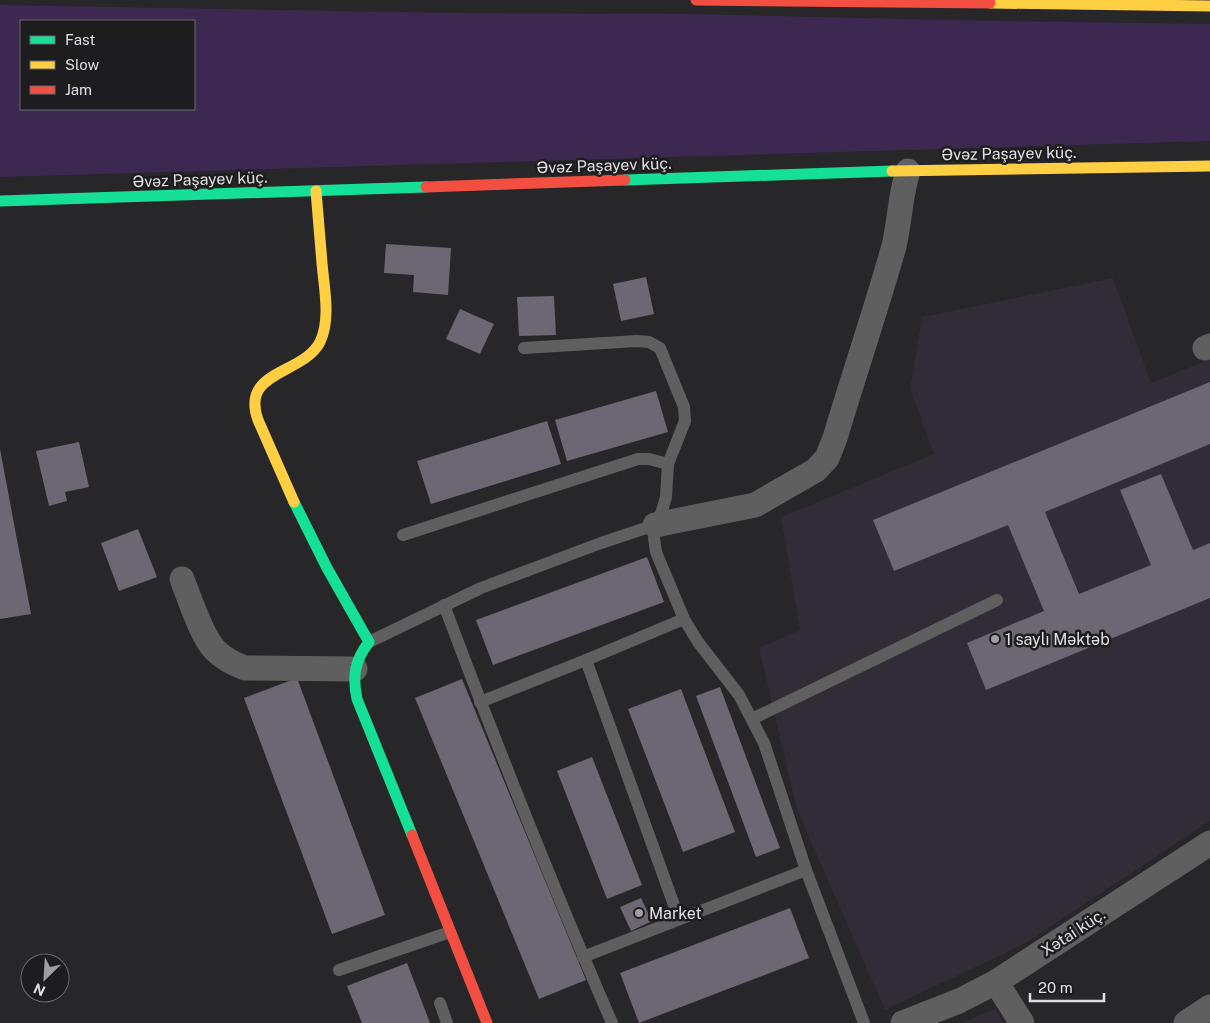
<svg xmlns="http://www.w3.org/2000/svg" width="1210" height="1023" font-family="'Public Sans',sans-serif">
	<rect width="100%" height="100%" fill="#272628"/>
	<g fill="#312c35">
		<path d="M 1113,278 L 1151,383 L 1210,359 L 1210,821 L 1026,943 L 885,1010 L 797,810 L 759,648 L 800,630 L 781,517 L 934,454 L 910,389 L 922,317 Z"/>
		<path d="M 995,1009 L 1003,1023 L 961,1023 Z"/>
	</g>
	<path fill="#3d2852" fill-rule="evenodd" d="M 0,5 L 449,13 L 690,14 L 996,21 L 1210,24 L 1210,141 L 0,177 ZM 21,21 L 194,21 L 194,109 L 21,109 Z"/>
	<g fill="#6d6773">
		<path d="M 386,244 L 451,248 L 448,295 L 413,292 L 414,275 L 384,273 Z"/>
		<path d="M 646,277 L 654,314 L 621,321 L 613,284 Z"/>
		<path d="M 554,296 L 556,335 L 519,336 L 517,297 Z"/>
		<path d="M 460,309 L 494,324 L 480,354 L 446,339 Z"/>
		<path d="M 1210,382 L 1210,444 L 1045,512 L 1079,594 L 1151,565 L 1120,490 L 1161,474 L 1193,550 L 1210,543 L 1210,598 L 986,690 L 967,643 L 1044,611 L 1008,525 L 894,571 L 873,520 Z"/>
		<path d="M 656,391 L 668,432 L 567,461 L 555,420 Z"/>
		<path d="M 547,421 L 561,464 L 431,504 L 417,461 Z"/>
		<path d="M 79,442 L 89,487 L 65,492 L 67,501 L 49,506 L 36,451 Z"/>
		<path d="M 0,449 L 31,614 L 0,619 Z"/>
		<path d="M 138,529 L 157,577 L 119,591 L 101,543 Z"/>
		<path d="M 647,557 L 664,602 L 493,665 L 476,620 Z"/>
		<path d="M 297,678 L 385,915 L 332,934 L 244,698 Z"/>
		<path d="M 462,679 L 586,980 L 539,999 L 415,698 Z"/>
		<path d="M 720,687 L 780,848 L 756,857 L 696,696 Z"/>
		<path d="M 681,689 L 735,832 L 683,852 L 628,709 Z"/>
		<path d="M 592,757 L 642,885 L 607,899 L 557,771 Z"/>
		<path d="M 641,898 L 652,921 L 631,931 L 620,907 Z"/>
		<path d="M 790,908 L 809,958 L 639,1023 L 620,973 Z"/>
		<path d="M 407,963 L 430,1023 L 362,1023 L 347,986 Z"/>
	</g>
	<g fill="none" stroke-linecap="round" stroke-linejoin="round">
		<g stroke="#5f5f5f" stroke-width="12">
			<path d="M 524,348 L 637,341 L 649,342 L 660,348 L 684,407 L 685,421 L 668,464 L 666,497 L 662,511 L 655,525 L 654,538 L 656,552 L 684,619 L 698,642 L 739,695 L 764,743 L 806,870 L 864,1023"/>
			<path d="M 403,535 L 638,459 L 649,459 L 668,464"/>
			<path d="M 444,605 C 497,746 552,885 612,1023"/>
			<path d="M 369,642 L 481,588 L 601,543 L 655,525"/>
			<path d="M 586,660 L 679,919"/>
			<path d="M 480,702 L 586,660 L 684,619"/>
			<path d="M 752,719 L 997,600"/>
			<path d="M 583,957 L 806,870"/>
			<path d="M 339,970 L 450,932"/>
			<path d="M 440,1003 L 447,1023"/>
		</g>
		<g stroke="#5f5f5f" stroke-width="25">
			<path d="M 1205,348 L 1210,346"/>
			<path d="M 655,525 L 755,505 L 816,470 L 827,458 L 835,438 C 854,374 876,310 894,246 C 900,221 900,195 908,171"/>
			<path d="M 182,579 C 189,597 202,637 215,650 C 224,659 234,664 245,668 L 355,669"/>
			<path d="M 996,982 L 1022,1023"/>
			<path d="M 903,1023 L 959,1001 L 996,982 L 1210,843"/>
			<path d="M 1186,1023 L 1210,1007"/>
		</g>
		<g stroke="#16e098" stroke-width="11">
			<path d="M 625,180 L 892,171"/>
			<path d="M 0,201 L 426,187"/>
			<path d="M 294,502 L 327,568 L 369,642 C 355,660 352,676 357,699 L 412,835"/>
		</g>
		<g stroke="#ffcf43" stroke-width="11">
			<path d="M 990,3 L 1210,6"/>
			<path d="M 892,171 L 1210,166"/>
			<path d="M 294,502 L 258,420 C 240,370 303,375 320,342 C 331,319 324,288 322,263 C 320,239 318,215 316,191"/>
		</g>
		<g stroke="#f24e42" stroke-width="11">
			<path d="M 696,0 L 990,3"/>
			<path d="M 426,187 L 625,180"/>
			<path d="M 412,835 L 487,1023"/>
		</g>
	</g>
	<g fill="#9f9ea1" stroke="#1d1c1f" stroke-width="2">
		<circle cx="995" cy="639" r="5"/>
		<circle cx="639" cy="913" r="5"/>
	</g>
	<g text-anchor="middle" stroke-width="5" stroke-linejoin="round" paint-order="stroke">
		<g font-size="16" fill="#e0dfe2" stroke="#1d1c1f">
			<text transform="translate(1009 153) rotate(-1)" y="6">Əvəz Paşayev küç.</text>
			<text transform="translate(604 165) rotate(-2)" y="6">Əvəz Paşayev küç.</text>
			<text transform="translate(200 179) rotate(-2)" y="6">Əvəz Paşayev küç.</text>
			<text transform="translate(1073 932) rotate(-33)" y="6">Xətai küç.</text>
		</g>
		<g font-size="16" fill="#e0dfe2" stroke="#1d1c1f" text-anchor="start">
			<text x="1005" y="645">1 saylı Məktəb</text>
			<text x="649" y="919">Market</text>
		</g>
	</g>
	<rect x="20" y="20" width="175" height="90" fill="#1d1c1f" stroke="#6b6a6d"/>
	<rect x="30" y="36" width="25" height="8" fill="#16e098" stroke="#6b6a6d"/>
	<text x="65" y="45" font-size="15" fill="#e0dfe2">Fast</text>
	<rect x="30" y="61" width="25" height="8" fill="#ffcf43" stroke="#6b6a6d"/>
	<text x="65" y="70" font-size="15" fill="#e0dfe2">Slow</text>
	<rect x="30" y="86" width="25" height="8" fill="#f24e42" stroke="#6b6a6d"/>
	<text x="65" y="95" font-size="15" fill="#e0dfe2">Jam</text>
	<g transform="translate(45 978) rotate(205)"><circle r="24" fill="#1d1c1f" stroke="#6b6a6d"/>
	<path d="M0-4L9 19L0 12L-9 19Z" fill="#9f9ea1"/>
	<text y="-8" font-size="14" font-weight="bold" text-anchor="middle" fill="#e0dfe2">N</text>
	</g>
	<path d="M1030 993v8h74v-8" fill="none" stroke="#e0dfe2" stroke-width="2.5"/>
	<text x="1038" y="993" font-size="15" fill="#e0dfe2" stroke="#1d1c1f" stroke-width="4" paint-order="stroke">20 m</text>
</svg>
